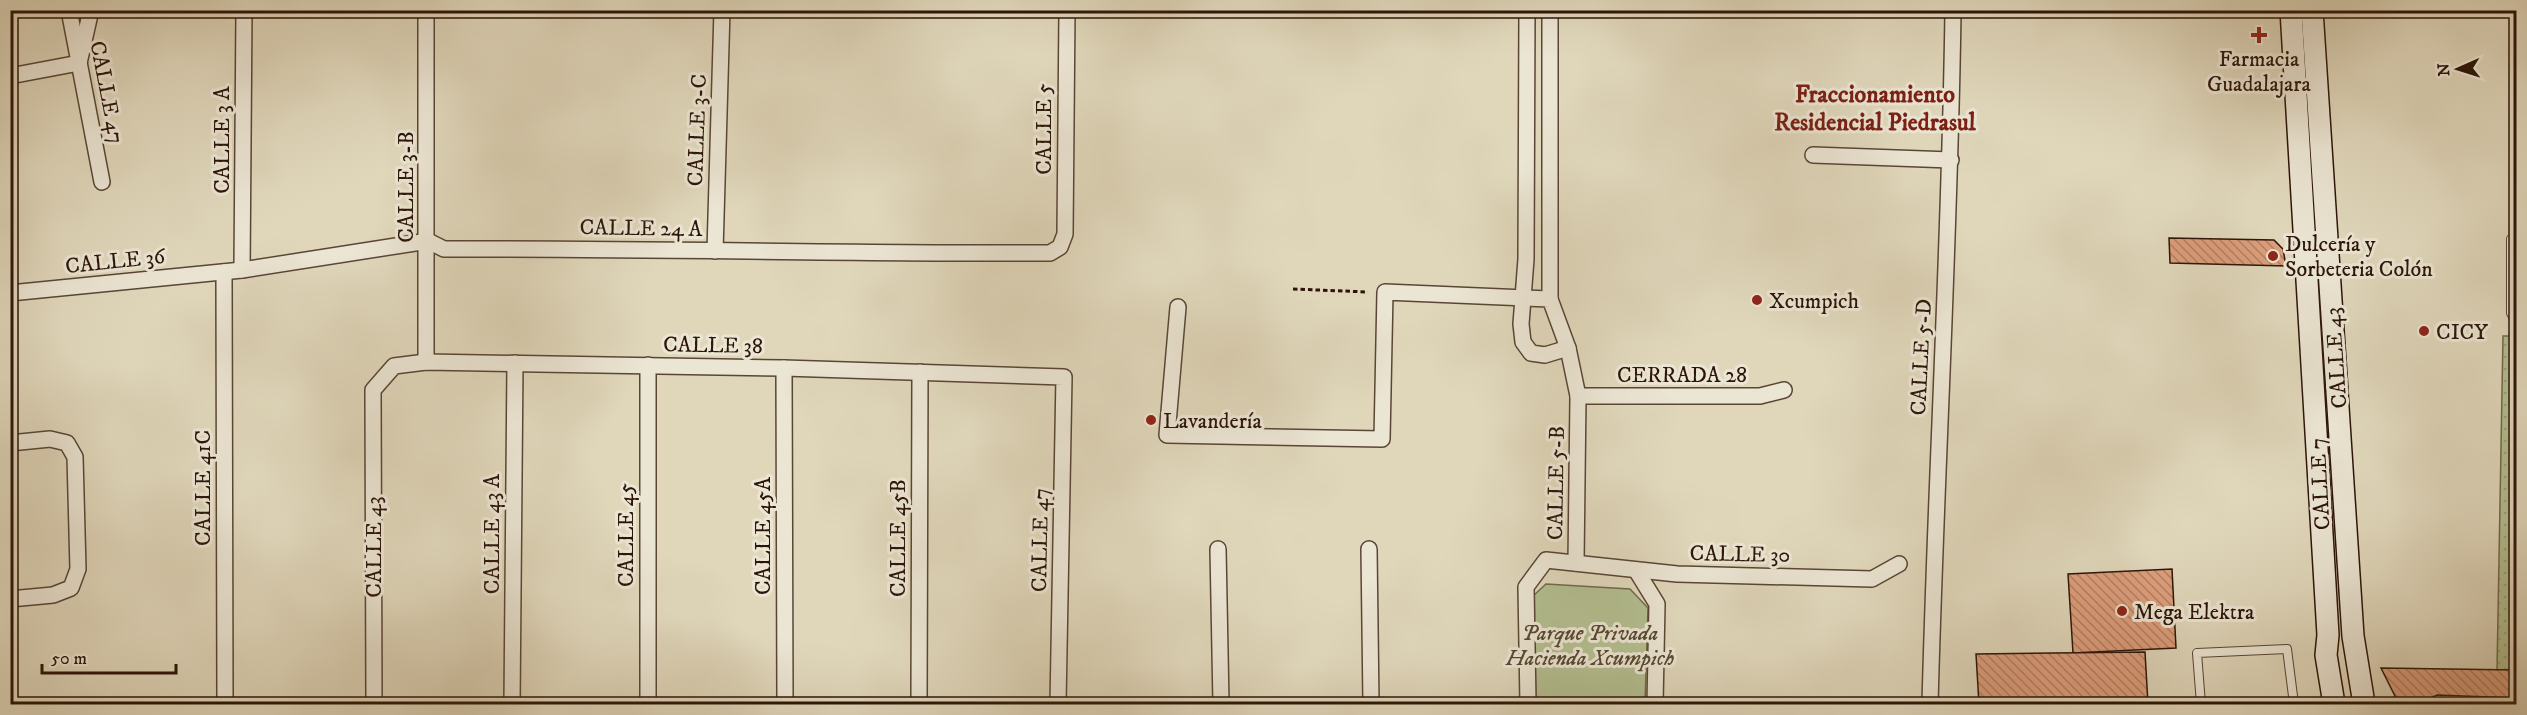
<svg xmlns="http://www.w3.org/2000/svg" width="2527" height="715" font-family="'IM FELL DW Pica',serif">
	<defs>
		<pattern id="garden-dots" width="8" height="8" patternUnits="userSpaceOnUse" patternTransform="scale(1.5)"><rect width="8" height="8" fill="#b3be90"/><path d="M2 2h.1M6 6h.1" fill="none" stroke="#9aa27b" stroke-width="1.8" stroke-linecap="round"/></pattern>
		<pattern id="building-back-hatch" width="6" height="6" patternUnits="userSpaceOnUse" patternTransform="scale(1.5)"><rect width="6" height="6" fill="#dd9e7c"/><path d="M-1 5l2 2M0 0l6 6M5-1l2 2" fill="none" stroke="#b38064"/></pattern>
	</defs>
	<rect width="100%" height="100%" fill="#e0d7bb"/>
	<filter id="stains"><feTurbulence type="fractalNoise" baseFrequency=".00333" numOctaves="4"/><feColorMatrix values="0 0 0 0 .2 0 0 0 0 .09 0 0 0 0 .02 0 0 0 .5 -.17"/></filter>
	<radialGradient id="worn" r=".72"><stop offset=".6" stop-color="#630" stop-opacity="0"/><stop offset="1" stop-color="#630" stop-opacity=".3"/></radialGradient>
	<path fill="#b3be90" stroke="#706a4c" stroke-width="1.5" d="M 1546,584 L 1630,589 L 1648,608 L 1645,704 L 1536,704 L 1533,596 Z"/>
	<path fill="url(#garden-dots)" stroke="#706a4c" stroke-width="1.5" d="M 2503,336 L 2516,336 L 2516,670 L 2497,670 Z"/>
	<g fill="url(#building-back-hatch)" stroke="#2c1508" stroke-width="1.5">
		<path d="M 2169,238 L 2274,240 L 2283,249 L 2286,266 L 2170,263 Z"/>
		<path d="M 2172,569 L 2176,648 L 2073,653 L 2068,574 Z"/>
		<path d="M 2145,652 L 2148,704 L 1979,704 L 1976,654 Z"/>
		<path d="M 2381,668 L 2516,670 L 2516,698 L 2437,695 L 2419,704 L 2399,704 Z"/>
	</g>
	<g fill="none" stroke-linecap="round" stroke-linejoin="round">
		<g stroke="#594635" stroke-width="10">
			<g id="lane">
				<path d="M 2511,239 L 2511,313 L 2516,322"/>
				<path d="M 2201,704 L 2197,653 L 2287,649 L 2294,704"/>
			</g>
		</g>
		<g stroke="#594635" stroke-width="18">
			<g id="street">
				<path d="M 69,10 L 102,182"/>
				<path d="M 426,10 L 426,362"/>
				<path d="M 1527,10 L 1526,259 L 1521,324 L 1523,342 L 1531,353 L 1545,355 L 1568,348"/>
				<path d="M 10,76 L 79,63 L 91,10"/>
				<path d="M 1813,155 L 1951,160"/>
				<path d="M 715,251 L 722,10"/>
				<path d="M 242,270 L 244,10"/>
				<path d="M 224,272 L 225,704"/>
				<path d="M 10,293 L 242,270 L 428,241 L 444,249 C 646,248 848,254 1050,253 L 1060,247 L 1065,234 L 1067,10"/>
				<path d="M 1550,299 L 1550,10"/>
				<path d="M 1178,307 L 1167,435 L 1382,439 L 1385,292 L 1550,299 L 1568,348 L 1578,396 L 1576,563"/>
				<path d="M 784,368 L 785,704"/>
				<path d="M 1578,396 L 1760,396 L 1784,390"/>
				<path d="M 10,443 L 50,439 L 67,443 L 75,457 L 78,569 L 71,588 L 53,595 L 10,599"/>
				<path d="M 1218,549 L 1221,704"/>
				<path d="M 1369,549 L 1371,704"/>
				<path d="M 1636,570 L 1657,604 L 1655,704"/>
				<path d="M 374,704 L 373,390 L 394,366 L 426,362 L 784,368 L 1064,377 L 1058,704"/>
				<path d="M 512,704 L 515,363"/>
				<path d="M 648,704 L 648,365"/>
				<path d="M 919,704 L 920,372"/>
				<path d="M 1528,704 L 1526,587 L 1546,560 L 1677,574 L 1872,579 L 1899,564"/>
				<path d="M 1930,704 C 1936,473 1950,242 1953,10"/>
			</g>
		</g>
		<g stroke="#2c1508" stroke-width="24">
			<g id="secondary">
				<path d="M 2291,10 L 2328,635 L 2326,655 L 2334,704"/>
				<path d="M 2312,10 L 2353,636 L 2364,704"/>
			</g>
		</g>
		<path stroke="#2c1508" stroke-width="3" stroke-dasharray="4.5 3" stroke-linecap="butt" d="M 1293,289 L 1368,292"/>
		<use href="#lane" stroke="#ebe5d3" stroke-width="8"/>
		<use href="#street" stroke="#ebe5d3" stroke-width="15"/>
		<use href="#secondary" stroke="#ebe5d3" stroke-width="21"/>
	</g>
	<g fill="#8f2418" stroke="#ebe5d3" stroke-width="2">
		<path d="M2256 26h6v6h6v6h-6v6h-6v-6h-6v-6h6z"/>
		<circle cx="2273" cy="256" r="6"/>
		<circle cx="1757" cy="300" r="6"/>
		<circle cx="2424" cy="331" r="6"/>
		<circle cx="1151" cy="420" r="6"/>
		<circle cx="2122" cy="611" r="6"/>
	</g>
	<g text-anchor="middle" stroke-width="6" stroke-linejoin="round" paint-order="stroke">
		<g font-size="22" fill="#2c1508" stroke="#ebe5d3" text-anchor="start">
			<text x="2259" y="66" text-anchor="middle">Farmacia<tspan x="2259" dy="25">Guadalajara</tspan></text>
			<text x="2285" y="251">Dulcería y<tspan x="2285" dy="25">Sorbeteria Colón</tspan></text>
			<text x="1769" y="308">Xcumpich</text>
			<text x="2436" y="339">CICY</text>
			<text x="1163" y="428">Lavandería</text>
			<text x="2134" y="619">Mega Elektra</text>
		</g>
		<g font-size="22" fill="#2c1508" stroke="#ebe5d3">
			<text transform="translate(108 92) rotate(79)" y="8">CALLE 47</text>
			<text transform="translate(1043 129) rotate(-90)" y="8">CALLE 5</text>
			<text transform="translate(696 130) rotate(-88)" y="8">CALLE 3-C</text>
			<text transform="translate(221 140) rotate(-90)" y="8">CALLE 3 A</text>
			<text transform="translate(405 187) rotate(-90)" y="8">CALLE 3-B</text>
			<text transform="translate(641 227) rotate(1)" y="8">CALLE 24 A</text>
			<text transform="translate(115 260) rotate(-6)" y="8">CALLE 36</text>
			<text transform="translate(713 344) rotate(1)" y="8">CALLE 38</text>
			<text transform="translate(1920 357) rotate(-87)" y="8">CALLE 5-D</text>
			<text transform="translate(2335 358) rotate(-94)" y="8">CALLE 43</text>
			<text x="1682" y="382">CERRADA 28</text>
			<text transform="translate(1555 483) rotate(-89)" y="8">CALLE 5-B</text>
			<text transform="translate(2319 484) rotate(-93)" y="8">CALLE 7</text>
			<text transform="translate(202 488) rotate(-90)" y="8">CALLE 41C</text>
			<text transform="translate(491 534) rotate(-90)" y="8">CALLE 43 A</text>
			<text transform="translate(625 535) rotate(-90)" y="8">CALLE 45</text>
			<text transform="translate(762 536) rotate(-90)" y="8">CALLE 45A</text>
			<text transform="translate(897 538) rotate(-90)" y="8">CALLE 45B</text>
			<text transform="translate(1039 540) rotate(-89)" y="8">CALLE 47</text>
			<text transform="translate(373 547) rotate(-90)" y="8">CALLE 43</text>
			<text transform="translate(1740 553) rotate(1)" y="8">CALLE 30</text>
		</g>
		<g font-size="22" font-style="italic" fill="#544831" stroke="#ebe5d3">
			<text x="1590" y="640">Parque Privada<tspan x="1590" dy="25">Hacienda Xcumpich</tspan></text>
		</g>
		<g font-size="24" font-weight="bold" fill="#7a1f14" stroke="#ebe5d3">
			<text x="1875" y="102">Fraccionamiento<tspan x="1875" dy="28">Residencial Piedrasul</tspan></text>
		</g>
	</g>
	<rect width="2527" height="715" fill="none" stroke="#e0d7bb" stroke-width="36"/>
	<rect x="12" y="12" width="2503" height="691" fill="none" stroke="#2c1508" stroke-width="3"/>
	<rect x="18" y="18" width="2491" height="679" fill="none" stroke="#2c1508" stroke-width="1.5"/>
	<g transform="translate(2458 69) rotate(267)" stroke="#ebe5d3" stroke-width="4.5" paint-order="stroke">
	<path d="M0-4.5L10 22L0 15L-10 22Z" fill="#2c1508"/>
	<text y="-9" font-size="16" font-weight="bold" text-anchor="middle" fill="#2c1508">N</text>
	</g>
	<path d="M42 664v9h134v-9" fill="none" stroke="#2c1508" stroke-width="3"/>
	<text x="51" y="664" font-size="18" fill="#2c1508" stroke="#ebe5d3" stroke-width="4.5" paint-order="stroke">50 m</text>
	<rect width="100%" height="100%" filter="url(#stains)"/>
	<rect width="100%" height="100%" fill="url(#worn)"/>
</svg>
